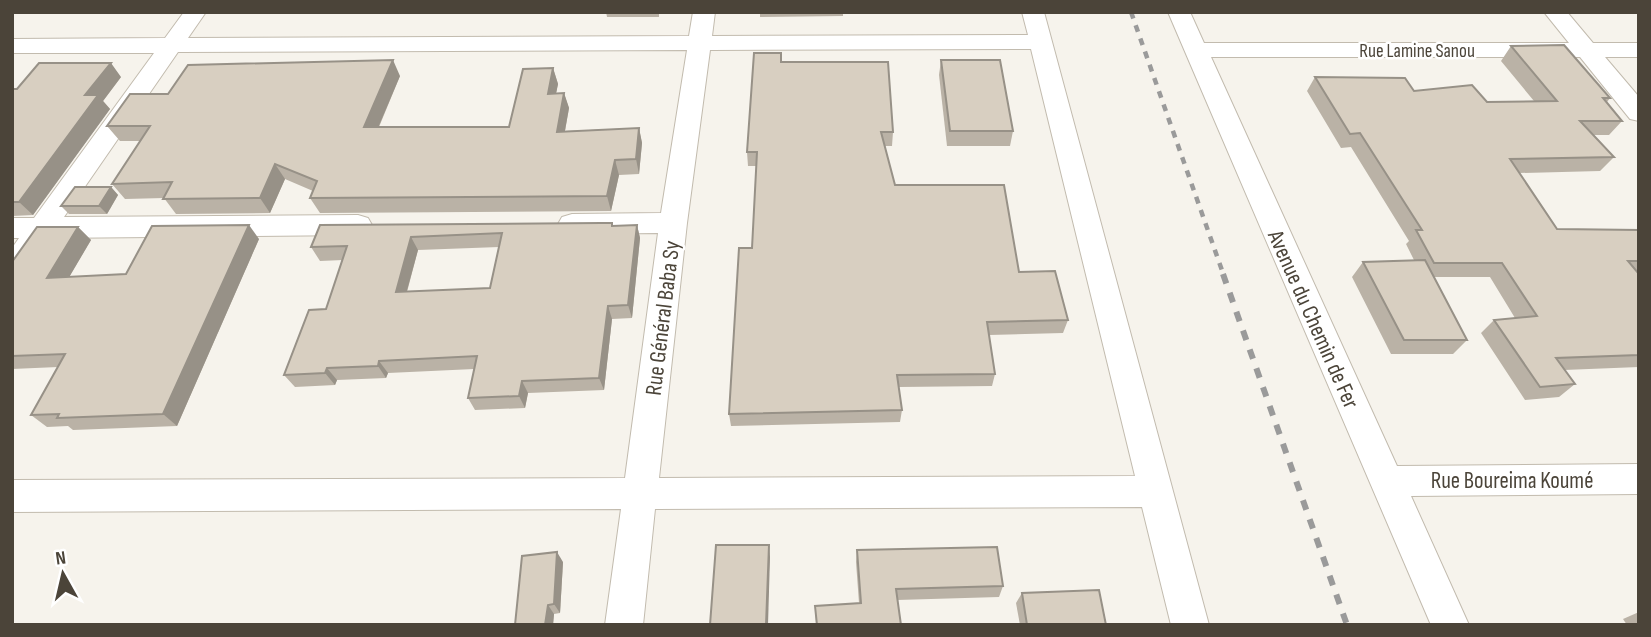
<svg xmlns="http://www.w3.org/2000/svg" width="1651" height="637" font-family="'Sofia Sans Condensed',sans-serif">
	<rect width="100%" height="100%" fill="#f6f3ec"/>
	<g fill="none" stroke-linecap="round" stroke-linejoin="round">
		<g stroke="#c2bbae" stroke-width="2">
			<g id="minor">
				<path d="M 184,12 L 206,12 L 188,38 L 689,36 L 693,12 L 715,12 L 712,36 L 1028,35 L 1022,12 L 1044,12 L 1209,625 L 1171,625 L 1142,507 L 655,509 L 643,625 L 605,625 L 621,509 L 12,512 L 12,480 L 625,478 L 658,233 L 572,234 L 562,231 L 558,224 L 562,217 L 572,214 L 661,213 L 687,50 L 178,52 L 64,217 L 358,215 L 368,218 L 372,225 L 368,232 L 358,235 L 50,238 L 22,278 L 12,281 L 12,248 L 19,238 L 12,238 L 12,218 L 34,218 L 154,53 L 12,53 L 12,39 L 165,38 ZM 1031,49 L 1135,476 L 659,478 L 687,223 L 710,50 Z"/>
				<path d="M 1168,12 L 1190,12 L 1204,43 L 1569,43 L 1544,12 L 1567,12 L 1593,43 L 1639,43 L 1639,57 L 1605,57 L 1639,97 L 1639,121 L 1630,119 L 1580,57 L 1211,57 L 1397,466 L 1639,464 L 1639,494 L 1411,496 L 1469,625 L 1431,625 Z"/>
			</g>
		</g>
		<use href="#minor" fill="#fff" fill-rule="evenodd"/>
		<path stroke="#9a9a9a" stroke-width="4.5" stroke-dasharray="7 7" stroke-linecap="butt" d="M 1131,12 L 1224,276"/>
		<path stroke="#9a9a9a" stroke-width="6" stroke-dasharray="10 10" stroke-linecap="butt" d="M 1223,274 L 1347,625"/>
	</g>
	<g fill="#bab2a6" fill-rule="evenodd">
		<path d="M 606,12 L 659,12 L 659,17 L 607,17 Z"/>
		<path d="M 760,12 L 843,12 L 843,16 L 760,17 Z"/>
		<path d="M 1511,46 L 1610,98 L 1607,102 L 1622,121 L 1609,135 L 1594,135 L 1614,157 L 1600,171 L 1519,173 L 1557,229 L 1639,230 L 1639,367 L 1564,370 L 1575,384 L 1559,397 L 1525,400 L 1481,333 L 1494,320 L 1515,318 L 1490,277 L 1434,277 L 1467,340 L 1453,354 L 1391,354 L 1352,277 L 1363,262 L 1414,260 L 1406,244 L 1409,241 L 1351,147 L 1341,148 L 1307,91 L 1315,77 L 1487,102 L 1534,101 L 1501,61 Z"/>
		<path d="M 781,53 L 782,62 L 893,132 L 892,146 L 885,146 L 895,185 L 1019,272 L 1068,320 L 1063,333 L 989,335 L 995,374 L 992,386 L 899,387 L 902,410 L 900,422 L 731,426 L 729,414 L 752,248 L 756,166 L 748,166 L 747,152 Z"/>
		<path d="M 941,60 L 1013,131 L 1010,146 L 947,146 L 939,75 Z"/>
		<path d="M 553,68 L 558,84 L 556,93 L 564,93 L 569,108 L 565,131 L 639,128 L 642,143 L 639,174 L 619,175 L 611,211 L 320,213 L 310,198 L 313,191 L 285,179 L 270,213 L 176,214 L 164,198 L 125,199 L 112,184 L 140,141 L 120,141 L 107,126 L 168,94 L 400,76 L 379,127 L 509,127 Z"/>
		<path d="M 121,77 L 103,101 L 110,109 L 33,215 L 12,216 L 12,89 Z"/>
		<path d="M 111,187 L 118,195 L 107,214 L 69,214 L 61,206 Z"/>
		<path d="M 612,223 L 613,226 L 637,225 L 640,238 L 632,318 L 612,319 L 604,390 L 528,393 L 525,408 L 475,410 L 468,398 L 474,369 L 388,373 L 386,378 L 337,380 L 335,385 L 295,387 L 284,375 L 326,309 L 343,260 L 320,261 L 311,247 L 320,225 ZM 499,247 L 490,288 L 407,292 L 418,250 Z"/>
		<path d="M 78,227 L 91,240 L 69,277 L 126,274 L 259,239 L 177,426 L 73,430 L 68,426 L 47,427 L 31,415 L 58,367 L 12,369 L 12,262 Z"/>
		<path d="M 857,550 L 1003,586 L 999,597 L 897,600 L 901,625 L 816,625 L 815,606 L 859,603 L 856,562 Z"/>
		<path d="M 563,562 L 560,613 L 554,614 L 553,625 L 515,625 Z"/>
		<path d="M 1022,593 L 1106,625 L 1020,625 L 1016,603 Z"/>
		<path d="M 1639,612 L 1639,625 L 1627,625 L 1623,619 Z"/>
	</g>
	<g fill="#979187">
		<path d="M 393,60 L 400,76 L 372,142 L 364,127 Z"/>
		<path d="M 111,63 L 121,77 L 103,101 L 110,109 L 33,215 L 19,202 L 85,95 Z"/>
		<path d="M 553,68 L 558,84 L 553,109 L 548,94 Z"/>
		<path d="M 564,93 L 569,108 L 562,147 L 557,132 Z"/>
		<path d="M 639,128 L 642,143 L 639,174 L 636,159 Z"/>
		<path d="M 615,160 L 619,175 L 611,211 L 607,196 Z"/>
		<path d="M 275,164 L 285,179 L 270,213 L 260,198 Z"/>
		<path d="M 111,187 L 118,195 L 107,214 L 99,206 Z"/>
		<path d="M 249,225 L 259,239 L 177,426 L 163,414 Z"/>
		<path d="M 637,225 L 640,238 L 632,318 L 628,305 Z"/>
		<path d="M 78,227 L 91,240 L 61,291 L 47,278 Z"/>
		<path d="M 411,237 L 418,250 L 403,305 L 396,292 Z"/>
		<path d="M 608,306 L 612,319 L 604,390 L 599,378 Z"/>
		<path d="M 379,361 L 388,373 L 386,378 L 378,366 Z"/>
		<path d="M 327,368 L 337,380 L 335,385 L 325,373 Z"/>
		<path d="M 522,381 L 528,393 L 525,408 L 519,396 Z"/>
		<path d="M 769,545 L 770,557 L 768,625 L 766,625 Z"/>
		<path d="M 557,552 L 563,562 L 560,613 L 554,604 Z"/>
		<path d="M 548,605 L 554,614 L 553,625 L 545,625 Z"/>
	</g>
	<g fill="#d8cfc1" stroke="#979187" stroke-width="2" fill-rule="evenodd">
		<path d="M 1564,45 L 1610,98 L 1603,98 L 1622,121 L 1580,121 L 1614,157 L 1510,159 L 1557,229 L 1639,230 L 1639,261 L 1628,261 L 1639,274 L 1639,355 L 1556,358 L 1575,384 L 1540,387 L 1494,320 L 1537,316 L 1502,263 L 1434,263 L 1416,230 L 1422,230 L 1360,133 L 1350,134 L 1315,77 L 1405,78 L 1414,91 L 1472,85 L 1487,102 L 1557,101 L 1511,46 Z"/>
		<path d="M 754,53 L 781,53 L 781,62 L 888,62 L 893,132 L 881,132 L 895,185 L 1004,185 L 1019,272 L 1055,271 L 1068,320 L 987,322 L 995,374 L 897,375 L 902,410 L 729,414 L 739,248 L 752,248 L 757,152 L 747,152 Z"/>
		<path d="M 393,60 L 364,127 L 509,127 L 523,69 L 553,68 L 548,94 L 564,93 L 557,132 L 639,128 L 636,159 L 615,160 L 607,196 L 310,198 L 317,181 L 275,164 L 260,198 L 163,199 L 172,182 L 112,184 L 150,126 L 107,126 L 130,94 L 168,94 L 188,65 Z"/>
		<path d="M 941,60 L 1000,60 L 1013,131 L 950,131 Z"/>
		<path d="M 39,63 L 111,63 L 85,95 L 98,95 L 19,202 L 12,202 L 12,89 L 17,89 Z"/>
		<path d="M 75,187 L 111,187 L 99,206 L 61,206 Z"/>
		<path d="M 601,223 L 612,223 L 612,226 L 637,225 L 628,305 L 608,306 L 599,378 L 522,381 L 519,396 L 468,398 L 477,356 L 379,361 L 378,366 L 327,368 L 325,373 L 284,375 L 309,310 L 326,309 L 347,246 L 311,247 L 320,225 ZM 502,233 L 490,288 L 396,292 L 411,237 Z"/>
		<path d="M 249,225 L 163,414 L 57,418 L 59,414 L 31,415 L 65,354 L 12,356 L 12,262 L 37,227 L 78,227 L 47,278 L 126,274 L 152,226 Z"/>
		<path d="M 1425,260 L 1467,340 L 1404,340 L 1363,262 Z"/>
		<path d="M 716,545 L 769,545 L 766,625 L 710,625 Z"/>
		<path d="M 997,547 L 1003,586 L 896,589 L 901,625 L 817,625 L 815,606 L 861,603 L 857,550 Z"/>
		<path d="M 557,552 L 554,604 L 548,605 L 545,625 L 515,625 L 522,556 Z"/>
		<path d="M 1099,590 L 1106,625 L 1027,625 L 1022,593 Z"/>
	</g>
	<g text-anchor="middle" stroke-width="5" stroke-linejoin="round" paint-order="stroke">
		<g font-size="19" fill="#4b4439" stroke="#fff">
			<text x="1417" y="57">Rue Lamine Sanou</text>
		</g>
		<g font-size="23" fill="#4b4439" stroke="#fff">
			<text transform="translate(662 318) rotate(-83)" y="8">Rue Général Baba Sy</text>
			<text transform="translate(1314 319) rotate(66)" y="8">Avenue du Chemin de Fer</text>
			<text x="1512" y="488">Rue Boureima Koumé</text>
		</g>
	</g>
	<rect width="1651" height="637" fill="none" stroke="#4b4439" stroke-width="28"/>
	<g transform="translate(63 574) rotate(352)" stroke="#ffffff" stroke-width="5" paint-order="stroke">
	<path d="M0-5L12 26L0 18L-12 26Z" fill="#4b4439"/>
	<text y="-10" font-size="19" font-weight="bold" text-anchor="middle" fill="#4b4439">N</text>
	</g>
</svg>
